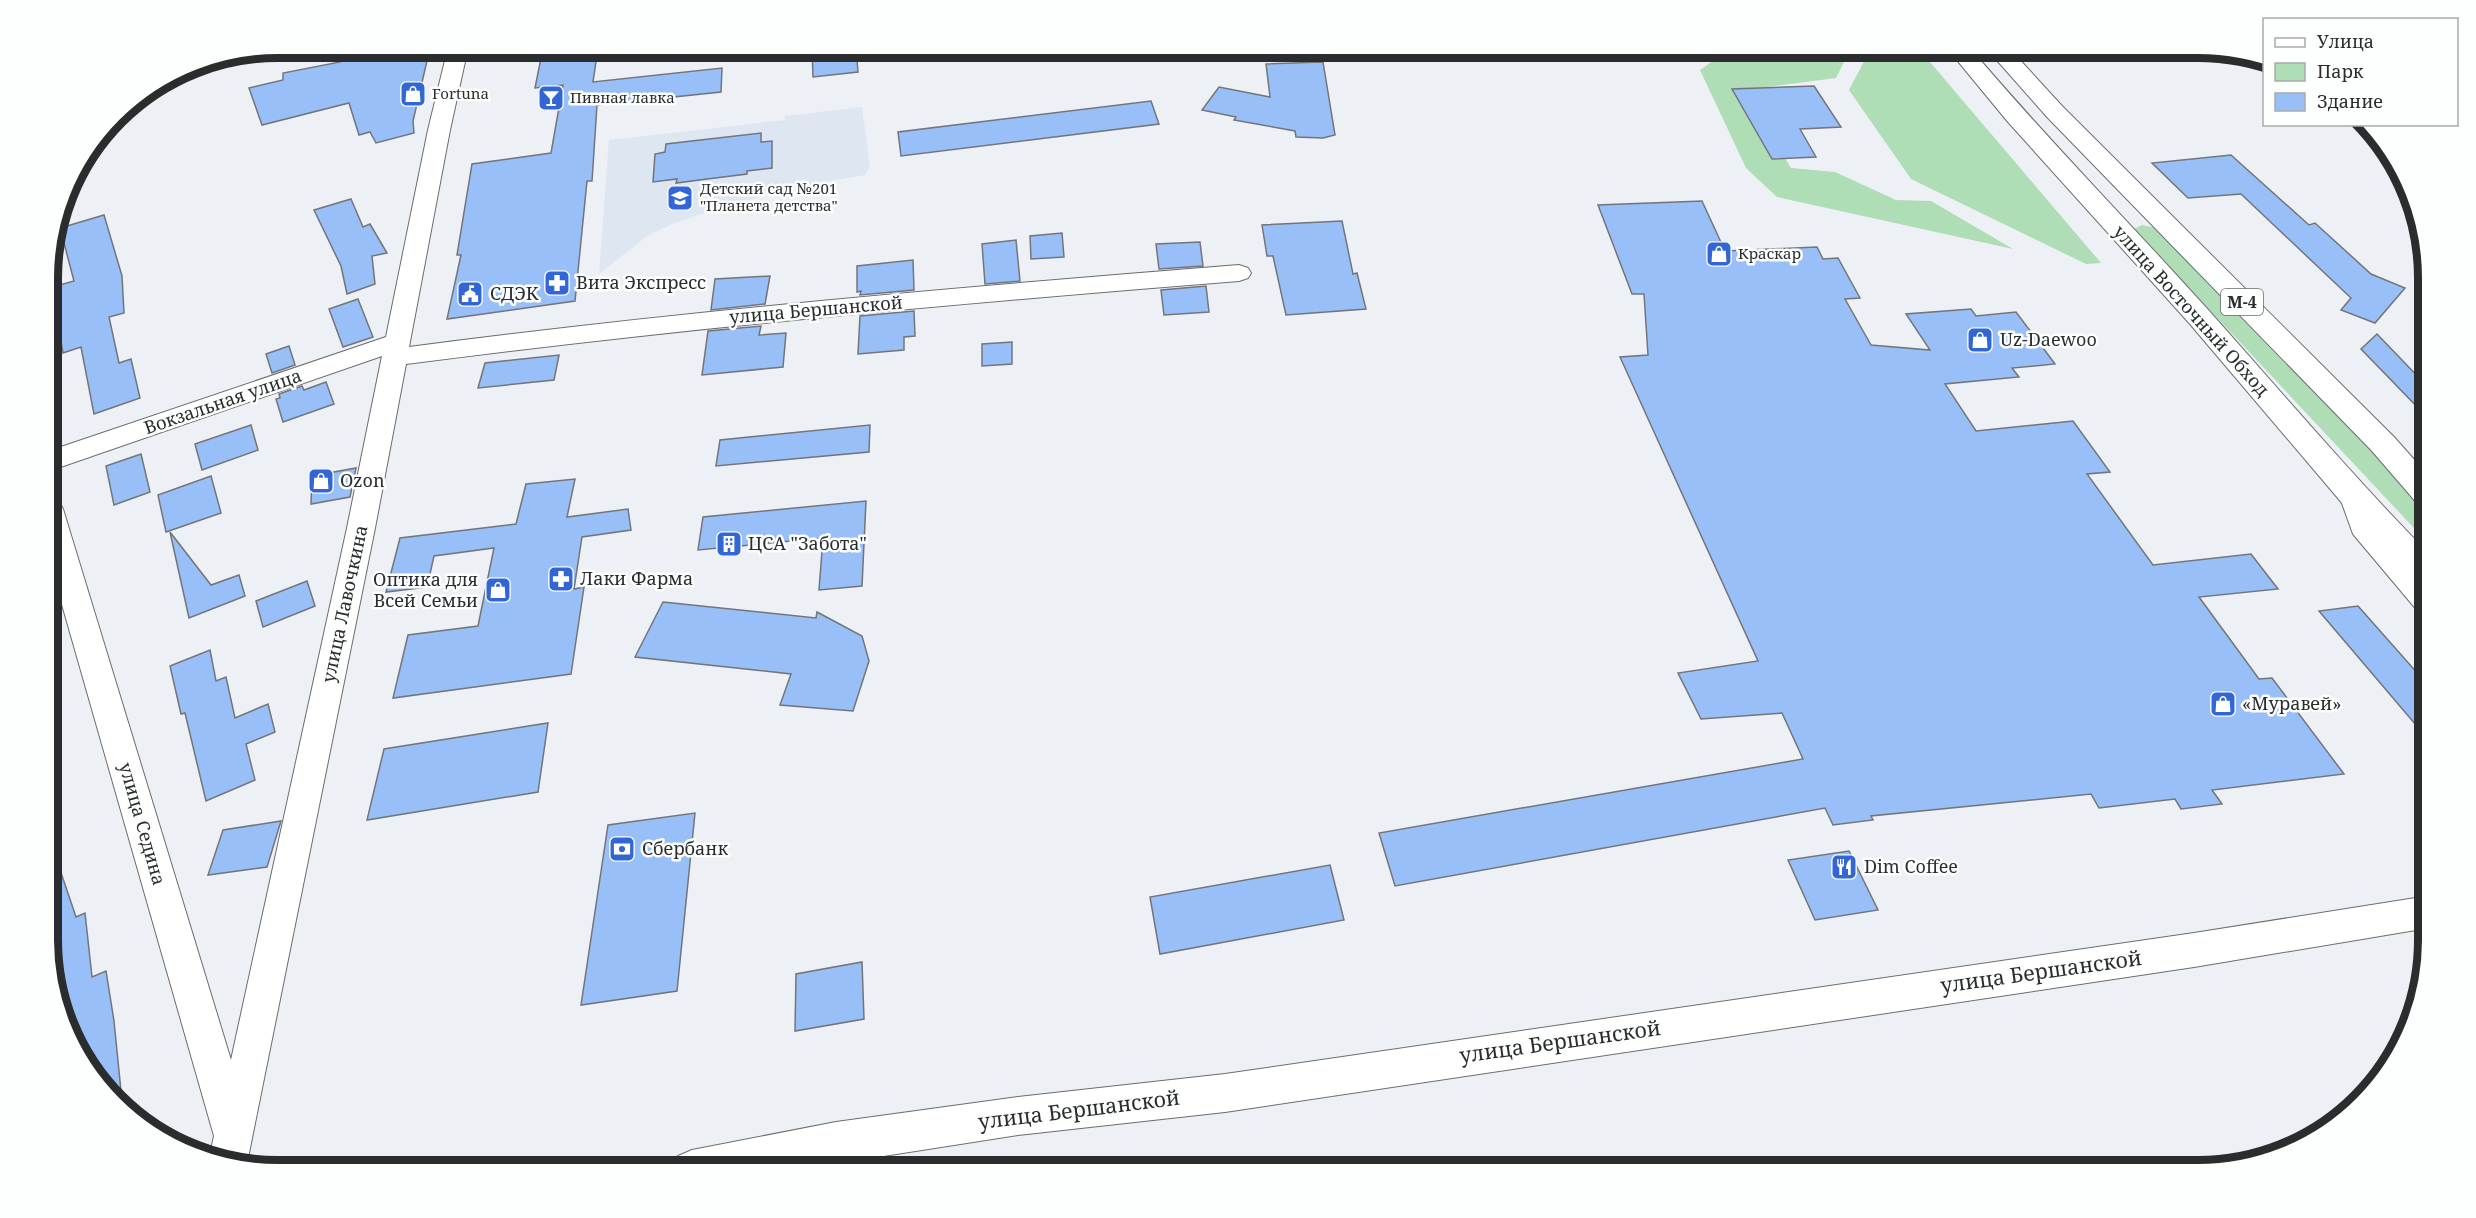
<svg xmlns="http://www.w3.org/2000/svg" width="2476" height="1218" font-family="'Noto Serif',serif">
	<rect width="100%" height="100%" fill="#edf0f5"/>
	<path fill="#dee6f1" d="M 862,107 L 870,167 L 865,175 L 794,187 L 716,209 L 672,224 L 647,236 L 599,274 L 609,140 L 785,120 L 785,116 Z"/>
	<g fill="#afddb5">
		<path d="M 1731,48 L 1851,48 L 1836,78 L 1743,90 L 1791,168 L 1835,172 L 1896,200 L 1931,201 L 2013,249 L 1777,197 L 1746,168 L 1700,70 Z"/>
		<path d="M 1871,48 L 1918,48 L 2101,263 L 2086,264 L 1911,179 L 1849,90 Z"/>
		<path d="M 2142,225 L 2156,228 L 2386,464 L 2427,513 L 2427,542 L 2134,229 Z"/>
	</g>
	<g fill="#99bff9" stroke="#737579" stroke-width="1.5">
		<path d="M 399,48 L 430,48 L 413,121 L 414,133 L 376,143 L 370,132 L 359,135 L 349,103 L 262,125 L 249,88 L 283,80 L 283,73 L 340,62 L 339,59 Z"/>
		<path d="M 543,48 L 598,48 L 593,82 L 722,68 L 721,92 L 597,105 L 592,181 L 587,181 L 575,301 L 447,319 L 461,255 L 457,255 L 472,164 L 551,153 L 563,85 L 535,88 Z"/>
		<path d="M 812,48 L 856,48 L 858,72 L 813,77 Z"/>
		<path d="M 1323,62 L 1335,135 L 1323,138 L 1296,137 L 1295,131 L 1234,120 L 1236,117 L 1202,110 L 1219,87 L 1270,97 L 1266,64 Z"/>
		<path d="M 1814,86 L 1841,127 L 1800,129 L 1816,157 L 1772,159 L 1732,89 Z"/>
		<path d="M 1151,101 L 1159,124 L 901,156 L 898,132 Z"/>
		<path d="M 761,133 L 761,142 L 772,141 L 772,168 L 747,171 L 747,174 L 707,179 L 676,183 L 677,179 L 653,182 L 655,154 L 665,152 L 666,144 Z"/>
		<path d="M 2231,155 L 2309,225 L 2315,223 L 2371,274 L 2405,288 L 2375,323 L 2341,310 L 2351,298 L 2241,194 L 2188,198 L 2152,163 Z"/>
		<path d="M 351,199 L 363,227 L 370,224 L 387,253 L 372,256 L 375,284 L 347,294 L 341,266 L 314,210 Z"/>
		<path d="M 1702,201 L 1725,251 L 1817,247 L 1823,259 L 1838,258 L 1860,298 L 1845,299 L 1871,345 L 1930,350 L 1906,314 L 1971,309 L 1976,316 L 2016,312 L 2055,364 L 2012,368 L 2019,377 L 1945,384 L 1976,431 L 2073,421 L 2110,472 L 2087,474 L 2153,565 L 2251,554 L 2278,589 L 2199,597 L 2259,679 L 2272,678 L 2344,774 L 2212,790 L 2222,804 L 2181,809 L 2175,799 L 2099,808 L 2091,794 L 1871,816 L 1873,820 L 1833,825 L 1825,808 L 1395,886 L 1379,833 L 1803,759 L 1782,713 L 1701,719 L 1678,673 L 1758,661 L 1620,357 L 1648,355 L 1644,294 L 1632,294 L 1598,205 Z"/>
		<path d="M 104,215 L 122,276 L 124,313 L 109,317 L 119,363 L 131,359 L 140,398 L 94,414 L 81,347 L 63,353 L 59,330 L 51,332 L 49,288 L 74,281 L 60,228 Z"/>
		<path d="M 1342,221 L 1353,274 L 1357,273 L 1366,309 L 1286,315 L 1273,256 L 1267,256 L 1262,225 Z"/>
		<path d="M 1062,233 L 1064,257 L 1031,259 L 1030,236 Z"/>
		<path d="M 1016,240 L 1020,281 L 985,284 L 982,244 Z"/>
		<path d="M 1200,242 L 1203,266 L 1159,269 L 1156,244 Z"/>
		<path d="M 913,260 L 914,290 L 860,295 L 861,291 L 857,292 L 857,266 Z"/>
		<path d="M 770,276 L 765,304 L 711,310 L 715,279 Z"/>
		<path d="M 1206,286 L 1209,312 L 1164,315 L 1161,290 Z"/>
		<path d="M 358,299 L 373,337 L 343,347 L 329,309 Z"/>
		<path d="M 914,311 L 915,336 L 904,337 L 904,350 L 858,354 L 860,316 Z"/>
		<path d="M 761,326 L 759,335 L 786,333 L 783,367 L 702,375 L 708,331 Z"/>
		<path d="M 2377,334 L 2426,385 L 2427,417 L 2361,349 Z"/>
		<path d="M 1012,342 L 1012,364 L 982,366 L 982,344 Z"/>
		<path d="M 289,346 L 295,365 L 272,373 L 266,354 Z"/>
		<path d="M 559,355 L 554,380 L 478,388 L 485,363 Z"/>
		<path d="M 326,382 L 334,404 L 283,422 L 276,399 L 280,398 L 279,394 L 302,386 L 304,390 Z"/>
		<path d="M 251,425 L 258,450 L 202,470 L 195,444 Z"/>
		<path d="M 870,425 L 869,452 L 716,466 L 720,440 Z"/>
		<path d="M 141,454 L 150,492 L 114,505 L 106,466 Z"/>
		<path d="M 356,468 L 350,497 L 311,504 L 312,476 Z"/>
		<path d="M 211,476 L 221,513 L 166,532 L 158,495 Z"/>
		<path d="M 575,479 L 567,517 L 628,509 L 631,530 L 582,537 L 574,589 L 584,587 L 571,674 L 393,698 L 408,635 L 478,626 L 494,548 L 434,556 L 427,587 L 386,592 L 400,538 L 516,524 L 526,484 Z"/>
		<path d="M 866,501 L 862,586 L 819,590 L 823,538 L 698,550 L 703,517 Z"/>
		<path d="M 170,532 L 211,585 L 239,575 L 245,596 L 189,618 Z"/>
		<path d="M 307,581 L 315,606 L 263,627 L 256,601 Z"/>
		<path d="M 663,602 L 816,618 L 817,612 L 862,636 L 869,661 L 853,711 L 780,705 L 791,674 L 635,657 Z"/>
		<path d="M 2358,606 L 2427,684 L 2427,738 L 2319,611 Z"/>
		<path d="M 210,650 L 216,681 L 226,677 L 235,718 L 268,704 L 275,732 L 246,744 L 255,780 L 206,801 L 185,713 L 181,714 L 170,666 Z"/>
		<path d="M 548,723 L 538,792 L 367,820 L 384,749 Z"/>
		<path d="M 695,813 L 677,991 L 581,1005 L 608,825 Z"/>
		<path d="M 281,821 L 267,867 L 208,875 L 223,830 Z"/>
		<path d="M 1849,851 L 1878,910 L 1815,920 L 1788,860 Z"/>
		<path d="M 50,852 L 54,852 L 76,917 L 85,913 L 92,977 L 106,971 L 114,1021 L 122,1101 L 95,1079 L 65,1027 L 50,970 Z"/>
		<path d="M 1330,865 L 1344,920 L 1160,954 L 1150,897 Z"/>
		<path d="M 862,962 L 864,1019 L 795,1031 L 796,974 Z"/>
	</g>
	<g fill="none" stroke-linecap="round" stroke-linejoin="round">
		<g stroke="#6a6d70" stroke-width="2">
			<g id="minor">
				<path d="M 448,48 L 468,48 L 450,130 L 409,347 C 685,311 962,287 1239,265 L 1248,268 L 1251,273 L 1248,278 L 1239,281 C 961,303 683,328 406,364 L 375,528 L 247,1163 L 210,1154 L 214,1136 L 49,559 L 49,499 L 59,502 L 63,509 L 231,1060 L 347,528 L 382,356 L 49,471 L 49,451 L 386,337 L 428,130 Z"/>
				<path d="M 2353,485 L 2363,488 L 2376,523 L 2427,581 L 2427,613 L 2416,609 L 2353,534 L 2339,495 L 2343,488 Z"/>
				<path d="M 2428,896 L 2428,928 L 2194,967 L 1225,1112 L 1018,1135 L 794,1170 L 672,1170 L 678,1156 L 692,1150 L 836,1122 L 1018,1097 L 1225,1074 L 2194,933 Z"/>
			</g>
		</g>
		<g stroke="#6a6d70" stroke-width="2">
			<g id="highway">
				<path d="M 1947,48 L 1970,48 C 2047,139 2131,224 2211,313 C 2282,393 2352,475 2427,552 L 2427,584 L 2416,581 L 2342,503 L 2190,324 L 2008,122 Z"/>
				<path d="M 1986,48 L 2009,48 L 2063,107 L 2394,437 L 2427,474 L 2427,505 L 2416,502 L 2372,451 L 2047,117 Z"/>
			</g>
		</g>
		<use href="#minor" fill="#fff" fill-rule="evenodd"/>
		<use href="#highway" fill="#fff" fill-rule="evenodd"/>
	</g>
	<defs>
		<g id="shop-square" transform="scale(1.35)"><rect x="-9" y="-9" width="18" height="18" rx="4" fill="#3266d5" stroke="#fdfefe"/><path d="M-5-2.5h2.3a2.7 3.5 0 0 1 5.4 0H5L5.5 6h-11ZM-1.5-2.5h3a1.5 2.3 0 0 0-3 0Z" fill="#fff"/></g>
		<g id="bar-square" transform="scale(1.35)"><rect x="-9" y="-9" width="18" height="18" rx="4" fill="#3266d5" stroke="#fdfefe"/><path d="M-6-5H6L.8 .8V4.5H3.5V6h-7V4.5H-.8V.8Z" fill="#fff"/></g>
		<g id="school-square" transform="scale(1.35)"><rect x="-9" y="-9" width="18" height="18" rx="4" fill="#3266d5" stroke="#fdfefe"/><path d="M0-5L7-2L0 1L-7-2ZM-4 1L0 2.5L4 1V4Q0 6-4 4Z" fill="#fff"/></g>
		<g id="pharmacy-square" transform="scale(1.35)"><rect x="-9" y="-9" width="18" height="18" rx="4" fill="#3266d5" stroke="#fdfefe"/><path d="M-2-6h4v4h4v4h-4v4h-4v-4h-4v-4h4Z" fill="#fff"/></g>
		<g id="civic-square" transform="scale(1.35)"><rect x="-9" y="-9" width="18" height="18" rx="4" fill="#3266d5" stroke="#fdfefe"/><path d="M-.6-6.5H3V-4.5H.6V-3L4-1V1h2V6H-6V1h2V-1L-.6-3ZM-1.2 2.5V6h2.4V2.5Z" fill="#fff"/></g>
		<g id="building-square" transform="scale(1.35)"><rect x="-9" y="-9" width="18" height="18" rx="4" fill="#3266d5" stroke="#fdfefe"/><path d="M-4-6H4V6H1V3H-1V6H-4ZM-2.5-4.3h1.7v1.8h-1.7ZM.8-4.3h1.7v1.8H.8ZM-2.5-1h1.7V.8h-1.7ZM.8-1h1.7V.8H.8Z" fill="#fff"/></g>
		<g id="bank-square" transform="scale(1.35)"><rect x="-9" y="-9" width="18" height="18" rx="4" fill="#3266d5" stroke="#fdfefe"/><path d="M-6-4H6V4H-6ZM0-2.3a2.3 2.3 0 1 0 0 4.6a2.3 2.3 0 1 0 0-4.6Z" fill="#fff"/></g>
		<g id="restaurant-square" transform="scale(1.35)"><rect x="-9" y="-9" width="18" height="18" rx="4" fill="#3266d5" stroke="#fdfefe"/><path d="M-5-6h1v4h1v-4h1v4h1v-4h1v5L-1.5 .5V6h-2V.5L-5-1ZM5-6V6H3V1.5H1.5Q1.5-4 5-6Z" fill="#fff"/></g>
	</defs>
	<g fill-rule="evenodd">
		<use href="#shop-square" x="413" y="94"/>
		<use href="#bar-square" x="551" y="98"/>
		<use href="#school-square" x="680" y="198"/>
		<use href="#shop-square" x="1719" y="254"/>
		<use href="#pharmacy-square" x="557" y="283"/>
		<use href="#civic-square" x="470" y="294"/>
		<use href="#shop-square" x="1980" y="340"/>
		<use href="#shop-square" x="321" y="481"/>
		<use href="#building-square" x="729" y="544"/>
		<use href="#pharmacy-square" x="561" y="579"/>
		<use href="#shop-square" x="498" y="590"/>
		<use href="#shop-square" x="2223" y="704"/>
		<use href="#bank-square" x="622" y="849"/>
		<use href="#restaurant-square" x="1844" y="867"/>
	</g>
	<g text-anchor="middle" stroke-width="5" stroke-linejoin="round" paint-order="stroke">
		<g font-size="15" fill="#2b2c2e" stroke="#fdfefe" text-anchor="start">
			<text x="432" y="99">Fortuna</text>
			<text x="570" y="103">Пивная лавка</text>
			<text x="700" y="194">Детский сад №201<tspan x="700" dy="17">"Планета детства"</tspan></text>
			<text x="1738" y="259">Краскар</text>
		</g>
		<rect fill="#fdfefe" stroke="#6a6b6c" stroke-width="1.5" x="2221" y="289" width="42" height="26" rx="4.5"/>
		<g font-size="16" font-weight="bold" fill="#2b2c2e">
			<text x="2242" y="308">М-4</text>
		</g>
		<g font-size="18" fill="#2b2c2e" stroke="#fdfefe" text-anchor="start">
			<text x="576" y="289">Вита Экспресс</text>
			<text x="490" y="300">СДЭК</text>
			<text x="2000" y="346">Uz-Daewoo</text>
			<text x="340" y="487">Ozon</text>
			<text x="748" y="550">ЦСА "Забота"</text>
			<text x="580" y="585">Лаки Фарма</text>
			<text x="478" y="586" text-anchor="end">Оптика для<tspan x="478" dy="21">Всей Семьи</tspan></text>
			<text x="2242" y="710">«Муравей»</text>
			<text x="642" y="855">Сбербанк</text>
			<text x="1864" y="873">Dim Coffee</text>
		</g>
		<g font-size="18" fill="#2b2c2e" stroke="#fdfefe">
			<text transform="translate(816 310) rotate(-5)" y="6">улица Бершанской</text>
			<text transform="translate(2191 311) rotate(48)" y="6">улица Восточный Обход</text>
			<text transform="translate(223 402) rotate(-19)" y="6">Вокзальная улица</text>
			<text transform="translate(345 604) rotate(-78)" y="6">улица Лавочкина</text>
			<text transform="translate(142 824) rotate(74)" y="6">улица Седина</text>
		</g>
		<g font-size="21" fill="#2b2c2e" stroke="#fdfefe">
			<text transform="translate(2041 972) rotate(-8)" y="7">улица Бершанской</text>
			<text transform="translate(1560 1042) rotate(-8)" y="7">улица Бершанской</text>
			<text transform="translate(1079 1110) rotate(-7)" y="7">улица Бершанской</text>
		</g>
	</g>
	<path d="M0 0H2476V1218H0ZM278 58H2198A220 220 0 0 1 2418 278V940A220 220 0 0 1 2198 1160H278A220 220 0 0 1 58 940V278A220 220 0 0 1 278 58Z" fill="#fdfefe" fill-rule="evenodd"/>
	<path fill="none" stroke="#2b2c2e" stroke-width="8" d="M278 58H2198A220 220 0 0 1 2418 278V940A220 220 0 0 1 2198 1160H278A220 220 0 0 1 58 940V278A220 220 0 0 1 278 58Z"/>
	<rect x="2263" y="18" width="195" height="108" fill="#fdfefe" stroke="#a9aaab" stroke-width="1.5"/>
	<rect x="2275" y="38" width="30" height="9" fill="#ffffff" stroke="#a9aaab" stroke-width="1.5"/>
	<text x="2317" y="48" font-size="18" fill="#2b2c2e">Улица</text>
	<rect x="2275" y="63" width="30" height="18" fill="#afddb5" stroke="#a9aaab" stroke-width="1.5"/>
	<text x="2317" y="78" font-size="18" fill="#2b2c2e">Парк</text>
	<rect x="2275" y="93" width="30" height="18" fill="#99bff9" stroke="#a9aaab" stroke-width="1.5"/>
	<text x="2317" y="108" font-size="18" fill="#2b2c2e">Здание</text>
</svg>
